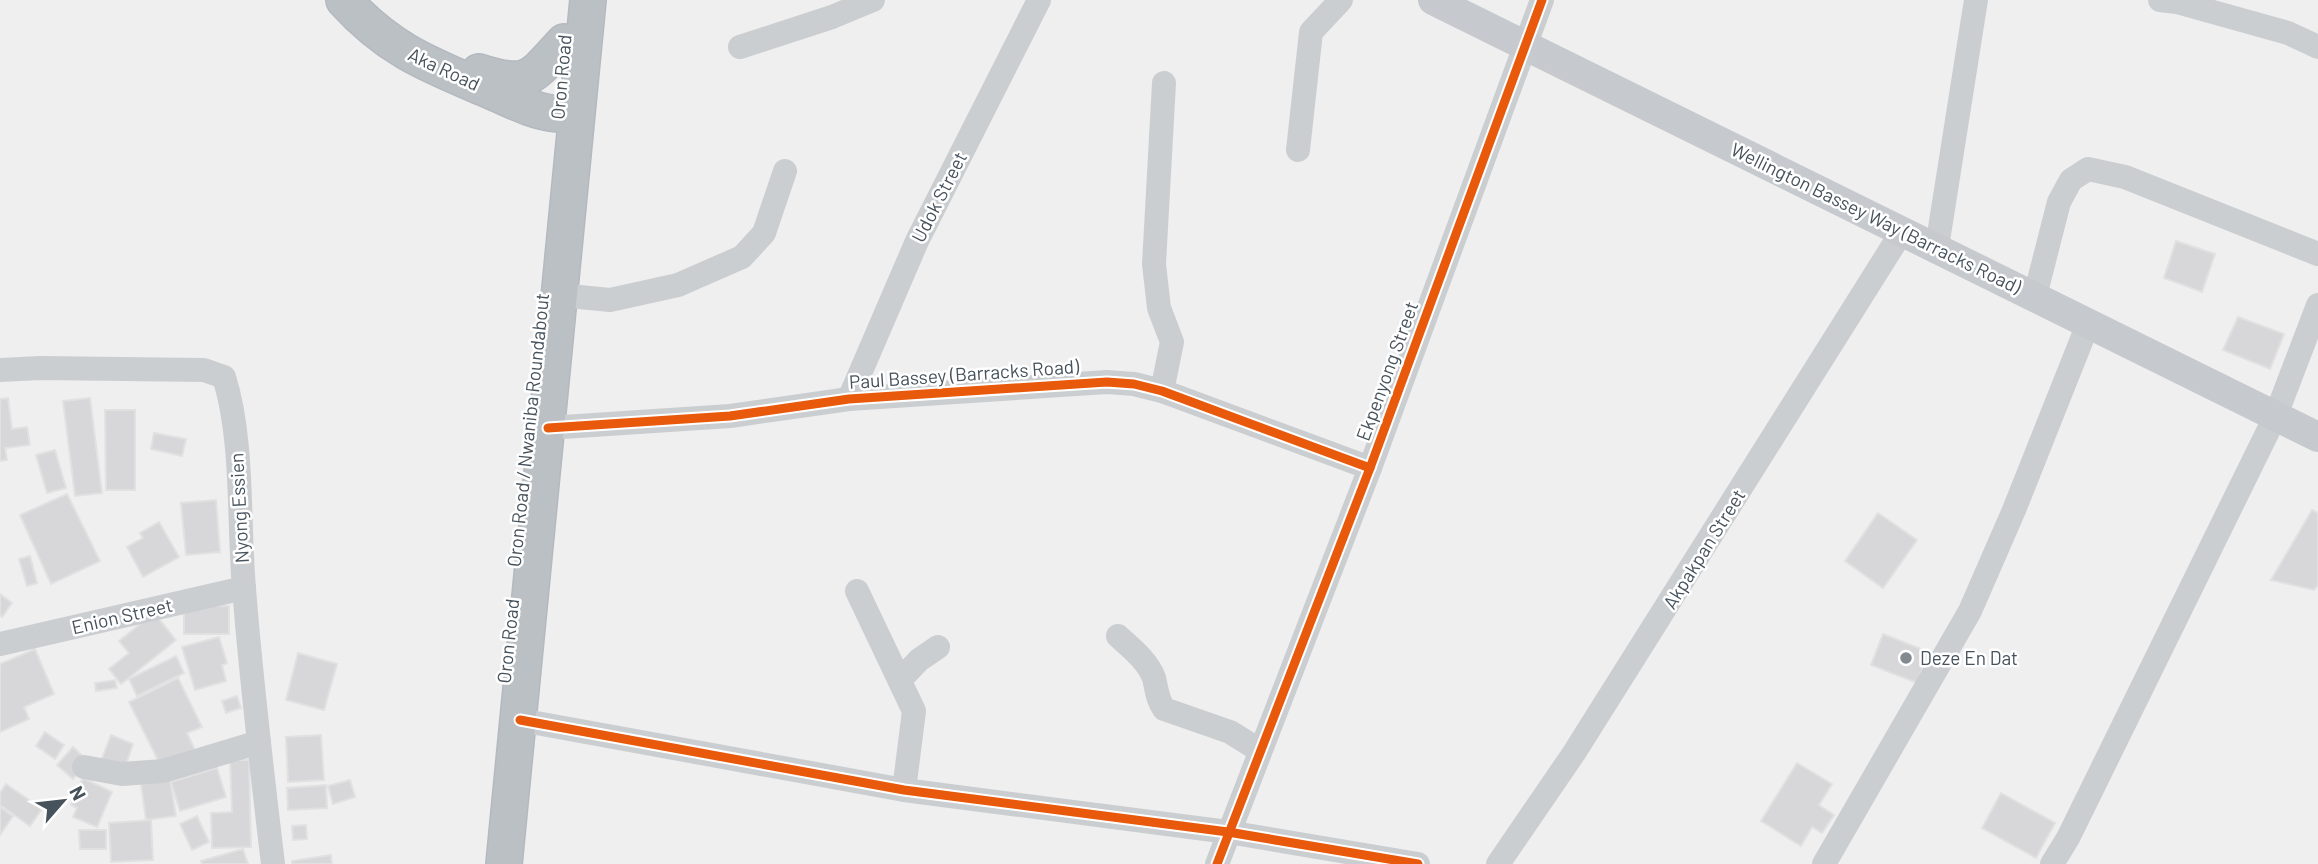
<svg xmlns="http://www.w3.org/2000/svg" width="2318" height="864" font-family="Barlow,sans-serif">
	<rect width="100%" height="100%" fill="#f0efef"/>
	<g fill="#d7d7d9" stroke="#e1e1e2" stroke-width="2">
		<path d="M 2176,241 L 2215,254 L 2202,292 L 2164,278 Z"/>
		<path d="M 2238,317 L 2284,334 L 2270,369 L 2223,350 Z"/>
		<path d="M 8,398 L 12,429 L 27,427 L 30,445 L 5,448 L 7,460 L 0,461 L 0,399 Z"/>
		<path d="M 90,398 L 102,493 L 75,496 L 63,401 Z"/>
		<path d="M 105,410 L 135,410 L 135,490 L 106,490 Z"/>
		<path d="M 154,433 L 186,439 L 182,456 L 151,449 Z"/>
		<path d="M 55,450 L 66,488 L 47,493 L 36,455 Z"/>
		<path d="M 67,494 L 100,561 L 51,584 L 20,515 Z"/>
		<path d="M 216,500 L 220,552 L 186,555 L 181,503 Z"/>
		<path d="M 2312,510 L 2318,513 L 2318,585 L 2314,590 L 2271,580 Z"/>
		<path d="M 1878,513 L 1917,540 L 1883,588 L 1845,561 Z"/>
		<path d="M 159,522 L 179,557 L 143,577 L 127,547 L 143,538 L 140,533 Z"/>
		<path d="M 30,556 L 37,583 L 27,586 L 19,559 Z"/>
		<path d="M 0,594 L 12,603 L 2,617 L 0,615 Z"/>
		<rect x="184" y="606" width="45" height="28"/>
		<path d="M 154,613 L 176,640 L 121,684 L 109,669 L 129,653 L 119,641 Z"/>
		<path d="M 1883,634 L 1929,652 L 1917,683 L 1871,665 Z"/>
		<path d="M 219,637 L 227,663 L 222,665 L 226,681 L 195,690 L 182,647 Z"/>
		<path d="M 35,649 L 54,694 L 24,707 L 29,719 L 0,732 L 0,664 Z"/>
		<path d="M 298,653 L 337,664 L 324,710 L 286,700 Z"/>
		<path d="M 176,656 L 184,673 L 137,696 L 129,679 Z"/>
		<path d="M 178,678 L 202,727 L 187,733 L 195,750 L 161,766 L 129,702 Z"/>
		<path d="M 115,680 L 117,688 L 96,691 L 95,683 Z"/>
		<path d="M 237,696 L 241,708 L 226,713 L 222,701 Z"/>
		<path d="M 45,732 L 64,745 L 55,759 L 36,746 Z"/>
		<path d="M 111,735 L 133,744 L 124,770 L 101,761 Z"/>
		<path d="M 321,735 L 324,780 L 288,782 L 286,737 Z"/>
		<path d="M 73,747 L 88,761 L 73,779 L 57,765 Z"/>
		<path d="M 230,760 L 249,760 L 251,847 L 212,848 L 211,813 L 232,812 Z"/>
		<path d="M 1797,763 L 1832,784 L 1819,805 L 1834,815 L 1822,833 L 1812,827 L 1801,846 L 1761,821 Z"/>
		<path d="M 217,768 L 226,797 L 180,811 L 171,782 Z"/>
		<path d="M 83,778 L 112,792 L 97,827 L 73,817 L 77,808 L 71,805 Z"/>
		<path d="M 170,780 L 176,816 L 146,820 L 141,784 Z"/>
		<path d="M 350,780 L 355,797 L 333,804 L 328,786 Z"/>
		<path d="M 6,784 L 42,809 L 30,826 L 0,805 L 0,793 Z"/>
		<path d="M 326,785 L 327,808 L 288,810 L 287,788 Z"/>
		<path d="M 2001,793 L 2055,823 L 2036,858 L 1982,828 Z"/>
		<path d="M 0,807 L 13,816 L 0,835 Z"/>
		<path d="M 197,816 L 209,842 L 192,850 L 180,824 Z"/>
		<path d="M 151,820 L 153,860 L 111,862 L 109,823 Z"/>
		<path d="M 306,825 L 307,839 L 293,840 L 292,826 Z"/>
		<path d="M 79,830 L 106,830 L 106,849 L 80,849 Z"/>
		<path d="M 243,849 L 248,864 L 202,864 L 201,861 Z"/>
		<path d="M 331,855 L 332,864 L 292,864 L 292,861 Z"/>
	</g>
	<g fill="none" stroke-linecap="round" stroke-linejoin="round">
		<g stroke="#b4b9bf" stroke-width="38">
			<g id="highway">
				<path d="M 344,0 C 390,51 430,65 491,91 C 514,101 532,111 557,114"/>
				<path d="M 479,72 C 529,88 531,78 564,42"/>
				<path d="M 504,864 L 588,0"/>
			</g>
		</g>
		<g stroke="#cbced0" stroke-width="24">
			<path d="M 2160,0 L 2177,2 L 2288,33 L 2318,47"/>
			<path d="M 740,47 L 832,17 L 873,0"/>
			<path d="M 1298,150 L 1311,32 L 1341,0"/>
			<path d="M 1937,247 L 1976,0"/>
			<path d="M 559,295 L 610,300 L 678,285 L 742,257 L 764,233 L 785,171"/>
			<path d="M 2035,296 L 2059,202 L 2071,180 L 2088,169 L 2125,177 L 2318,254"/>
			<path d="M 0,370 L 40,368 L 204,370 L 224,377 C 244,441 238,521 244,588 C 251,680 262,772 273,864"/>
			<path d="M 1162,391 L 1172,342 L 1159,308 L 1154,264 L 1164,83"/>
			<path d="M 849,399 L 917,241 L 1039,0"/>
			<path d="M 548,428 L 730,416 L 849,399 L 1107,382 L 1134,384 L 1162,391 L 1370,468"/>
			<path d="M 857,591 L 914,711 L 904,790"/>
			<path d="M 1118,636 C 1131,648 1148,661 1154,678 C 1157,690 1157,699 1164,709 L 1230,732 L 1259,750"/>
			<path d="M 0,644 L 244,588"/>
			<path d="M 900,680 L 919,660 L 938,647"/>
			<path d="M 520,720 L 904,790 L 1228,832 L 1418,864"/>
			<path d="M 84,767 L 122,774 L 163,771 L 259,742"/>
			<path d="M 1217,864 L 1370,468 L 1542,0"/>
			<path d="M 1498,864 L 1574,753 L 1903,230"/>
			<path d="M 1824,864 L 1970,611 L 2014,510 L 2088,324"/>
			<path d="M 2052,864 L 2068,838 L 2276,415 L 2318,305"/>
		</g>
		<path stroke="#c6cace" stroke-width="30" d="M 1433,0 L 2318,437"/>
		<use href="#highway" stroke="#bbc0c5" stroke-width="35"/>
		<g stroke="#fff" stroke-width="13">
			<g id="cycleway">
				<path d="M 548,428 L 730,416 L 849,399 L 1107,382 L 1134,384 L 1162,391 L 1370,468"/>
				<path d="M 520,720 L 904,790 L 1228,832 L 1418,864"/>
				<path d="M 1217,864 L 1370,468 L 1542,0"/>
			</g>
		</g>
		<use href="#cycleway" stroke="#e8590c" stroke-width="9"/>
	</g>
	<circle fill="#82898f" stroke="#fff" stroke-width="2.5" cx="1906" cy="658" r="7"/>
	<g text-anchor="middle" stroke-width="5" stroke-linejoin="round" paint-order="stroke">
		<g font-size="19" fill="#46525c" stroke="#fff">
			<text transform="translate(444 69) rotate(25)" y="7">Aka Road</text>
			<text transform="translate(561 77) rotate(-85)" y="7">Oron Road</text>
			<text transform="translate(939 197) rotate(-63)" y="7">Udok Street</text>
			<text transform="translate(1876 218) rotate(26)" y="7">Wellington Bassey Way (Barracks Road)</text>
			<text transform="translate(1387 371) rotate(-70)" y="7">Ekpenyong Street</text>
			<text transform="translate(964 374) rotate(-4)" y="7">Paul Bassey (Barracks Road)</text>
			<text transform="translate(528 430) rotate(-84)" y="7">Oron Road / Nwaniba Roundabout</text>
			<text transform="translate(239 508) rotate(-93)" y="7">Nyong Essien</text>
			<text transform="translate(1704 549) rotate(-58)" y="7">Akpakpan Street</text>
			<text transform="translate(122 616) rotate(-13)" y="7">Enion Street</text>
			<text transform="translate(508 641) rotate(-84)" y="7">Oron Road</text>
		</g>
		<g font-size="19" fill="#46525c" stroke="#fff" text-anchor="start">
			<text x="1920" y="665">Deze En Dat</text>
		</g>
	</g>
	<g transform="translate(63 801) rotate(62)" stroke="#ffffff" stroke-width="5" paint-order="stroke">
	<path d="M0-5L12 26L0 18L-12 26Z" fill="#46525c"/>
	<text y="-10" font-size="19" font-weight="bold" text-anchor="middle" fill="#46525c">N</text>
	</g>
</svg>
